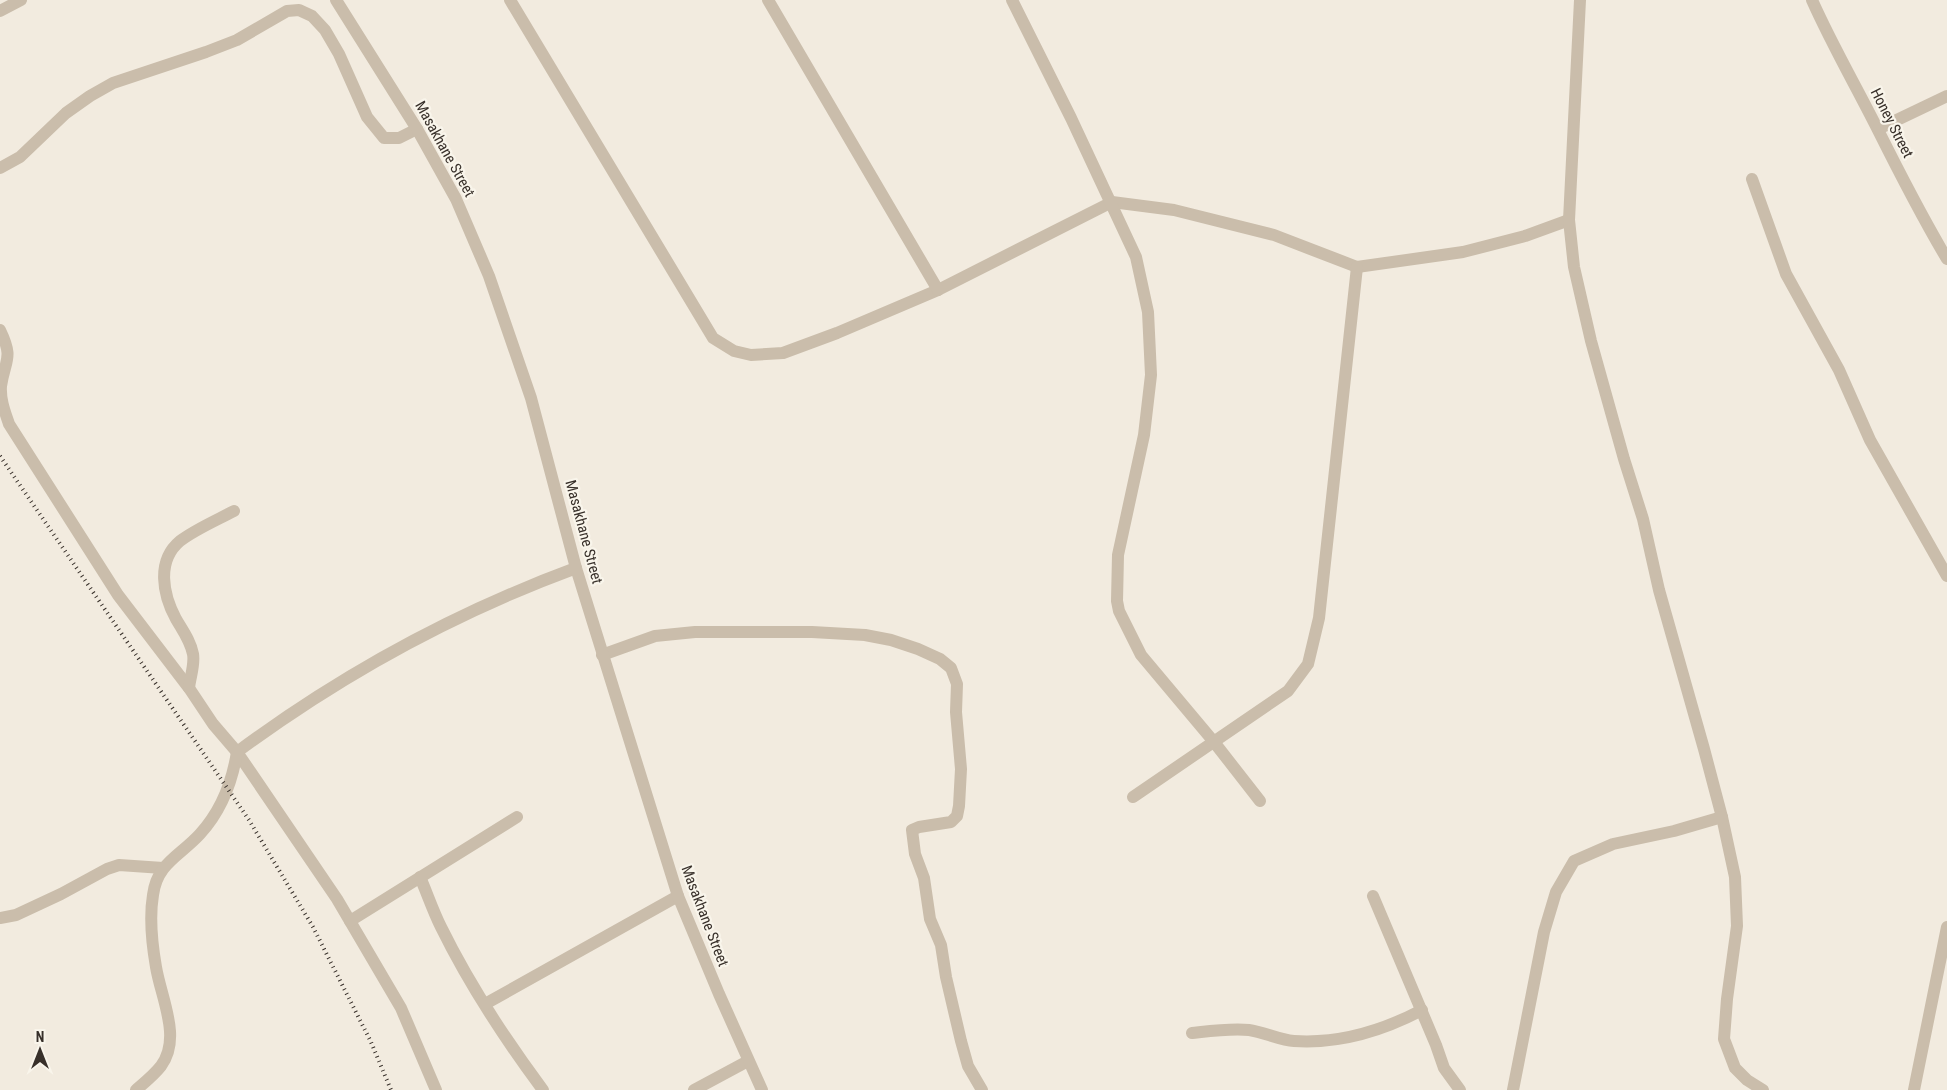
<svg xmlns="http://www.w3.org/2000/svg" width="1947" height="1090" font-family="'Roboto Condensed',sans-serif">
	<rect width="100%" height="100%" fill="#f2ebdf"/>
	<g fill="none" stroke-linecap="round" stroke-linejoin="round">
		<g stroke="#cabdab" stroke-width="12">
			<path d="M 510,0 L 713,338 L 734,351 L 751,355 L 783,353 L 837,333 L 938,290 L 1112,202 L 1174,210 L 1274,235 L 1357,267 L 1463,252 L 1525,236 L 1569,220"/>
			<path d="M 768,0 L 938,290"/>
			<path d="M 1012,0 L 1071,118 L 1136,257 L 1148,312 L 1151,375 L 1144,435 L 1118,555 L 1117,601 L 1119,611 L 1141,655 L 1214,742 L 1260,801"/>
			<path d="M 1580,0 L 1569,220 L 1574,267 L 1591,341 L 1624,459 L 1643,519 L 1659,590 L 1704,749 L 1722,817 L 1735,877 L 1737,926 L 1727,999 L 1724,1039 L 1735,1068 L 1747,1080 L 1763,1090"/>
			<path d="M 1812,0 C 1832,45 1856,86 1878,130 C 1900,174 1922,217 1947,259"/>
			<path d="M 0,11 L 21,0"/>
			<path d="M 1878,129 L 1947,96"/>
			<path d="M 0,168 L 20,157 L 66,113 L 90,96 L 113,83 L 206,52 L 237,40 L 287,11 L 299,10 L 312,16 L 325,30 L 339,54 L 367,117 L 384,138 L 399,138 L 417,129"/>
			<path d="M 1752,179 L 1786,274 L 1839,370 L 1870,440 L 1947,576"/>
			<path d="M 0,330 C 14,359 5,359 1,386 C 0,400 5,412 9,424 L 118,595 L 189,688 L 213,724 L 237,752 L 337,899 L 401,1008 L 436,1090"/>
			<path d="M 602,655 L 655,636 L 695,632 L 812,632 L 865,635 L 891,640 L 918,649 L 940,659 L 951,668 L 957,684 L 956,712 L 961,769 L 959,806 L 957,816 L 951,822 L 919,827 L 912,830 L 915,854 L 924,878 L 930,919 L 941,945 L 946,977 L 961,1041 L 968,1066 L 982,1090"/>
			<path d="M 189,688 C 190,678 195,664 193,654 C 190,640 183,631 176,619 C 163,595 156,561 180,541 C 196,529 217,520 234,511"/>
			<path d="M 1133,797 L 1288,691 L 1308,664 L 1319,618 L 1357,267"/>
			<path d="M 420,877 C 427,893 433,911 441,927 C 469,984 505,1039 543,1090"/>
			<path d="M 1373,896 L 1436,1045 L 1444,1068 L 1460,1090"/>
			<path d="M 0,918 L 16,915 L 61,894 L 107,869 L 119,865 L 163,868"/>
			<path d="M 350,921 L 517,817"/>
			<path d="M 485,1004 L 678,896"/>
			<path d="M 1192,1033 C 1210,1031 1231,1028 1249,1030 C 1264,1032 1279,1040 1294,1041 C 1339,1044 1382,1031 1422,1010"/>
			<path d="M 136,1090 C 144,1083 154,1075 161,1066 C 182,1038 161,998 156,967 C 152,944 149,919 153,895 C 157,863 180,856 200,834 C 221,811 232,783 237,752 C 341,675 454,613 576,568"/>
			<path d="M 694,1090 L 748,1061"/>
			<path d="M 1513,1090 L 1544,932 L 1556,892 L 1574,861 L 1613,844 L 1674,831 L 1722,817"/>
			<path d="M 1914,1090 L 1947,927"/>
		</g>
		<path stroke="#cabdab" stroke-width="12" d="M 336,0 L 417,129 L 456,199 L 489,276 L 531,398 L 576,568 L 678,896 L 719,994 L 762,1090"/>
		<path stroke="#38302a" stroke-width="4" stroke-dasharray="1 4" stroke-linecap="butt" d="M 0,456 L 249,820 L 313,927 L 371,1042 L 391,1090"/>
	</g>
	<g text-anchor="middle" stroke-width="4.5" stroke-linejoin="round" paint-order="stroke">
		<g font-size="15" fill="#38302a" stroke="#f9f5eb">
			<text transform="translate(1892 123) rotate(63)" y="5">Honey Street</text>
			<text transform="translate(445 149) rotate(61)" y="5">Masakhane Street</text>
			<text transform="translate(584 532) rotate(75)" y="5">Masakhane Street</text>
			<text transform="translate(705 916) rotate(69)" y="5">Masakhane Street</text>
		</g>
	</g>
	<g transform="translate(40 1050)" stroke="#f9f5eb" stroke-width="4" paint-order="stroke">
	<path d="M0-4L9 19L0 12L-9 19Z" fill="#38302a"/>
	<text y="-8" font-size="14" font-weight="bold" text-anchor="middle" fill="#38302a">N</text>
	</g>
</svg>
